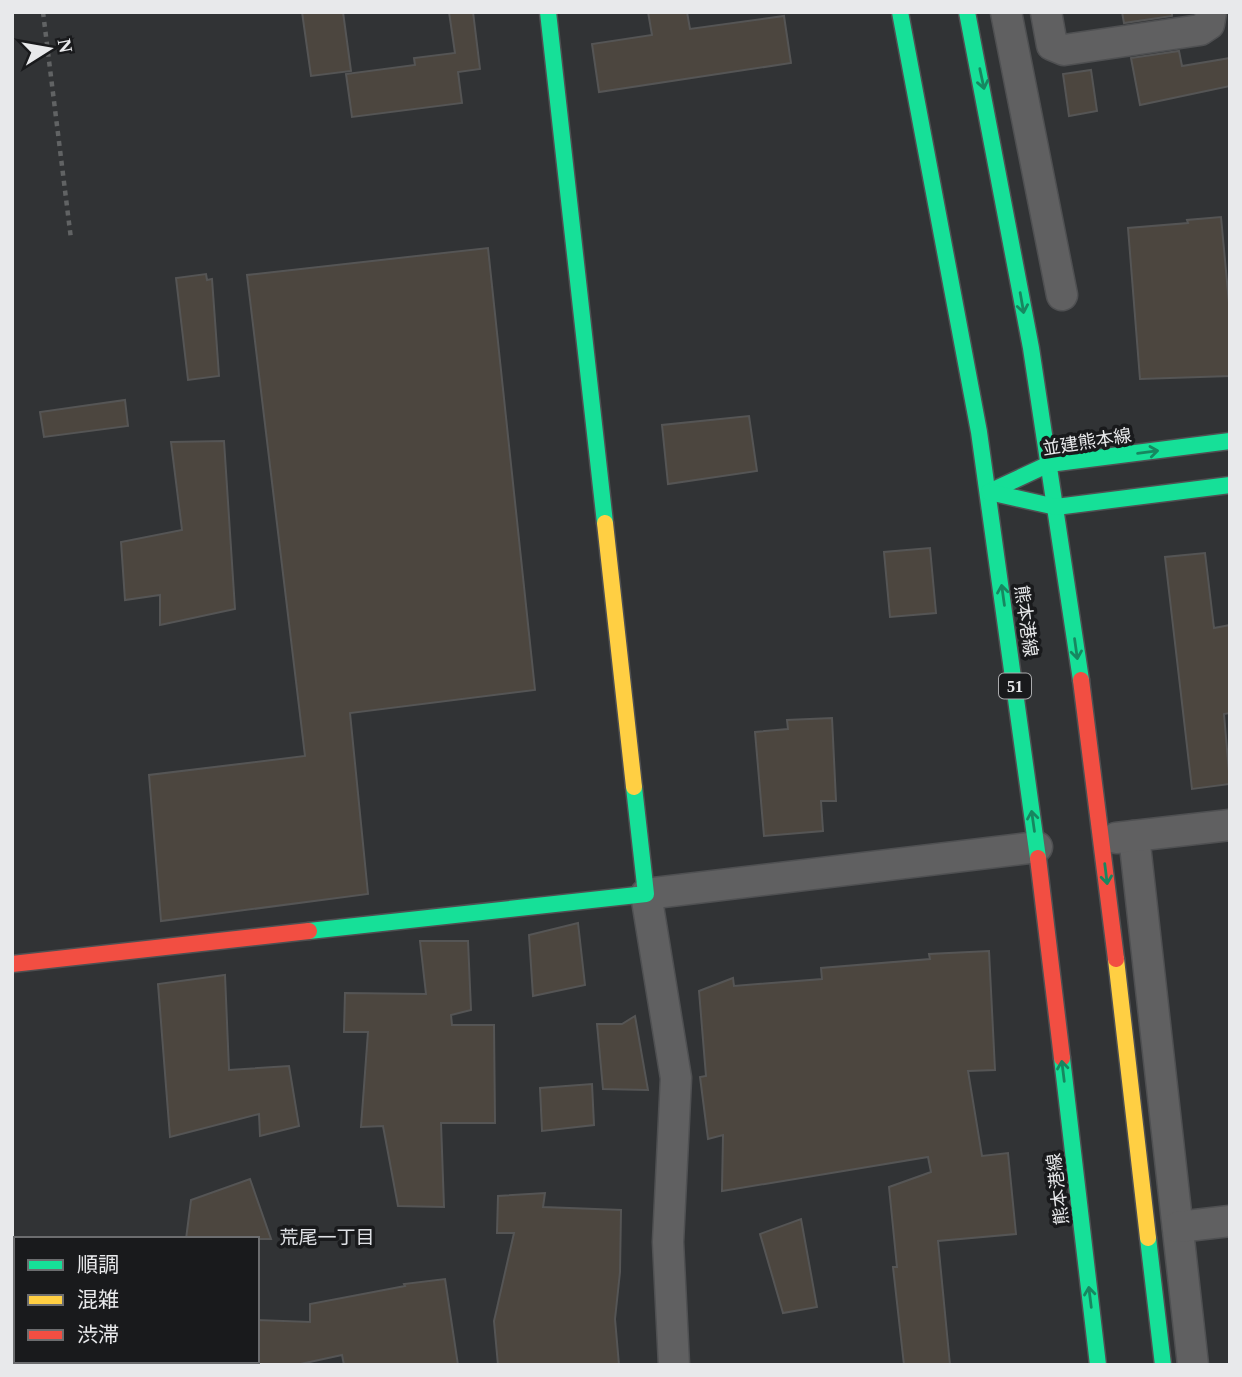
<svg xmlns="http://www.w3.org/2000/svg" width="1242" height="1377" font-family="'Times New Roman','Noto Sans JP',serif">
	<rect width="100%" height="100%" fill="#313335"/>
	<g fill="#4c463f" stroke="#555" stroke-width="2">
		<path d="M 302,12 L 343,12 L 351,71 L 311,76 Z"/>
		<path d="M 449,12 L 473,12 L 480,69 L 458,72 L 462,103 L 352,117 L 346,74 L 415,65 L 414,58 L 455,53 Z"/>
		<path d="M 648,12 L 687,12 L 690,29 L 784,16 L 791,63 L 599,92 L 592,44 L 652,35 Z"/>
		<path d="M 1122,12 L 1172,12 L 1172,16 L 1124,23 Z"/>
		<path d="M 1179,51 L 1182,66 L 1230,58 L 1230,86 L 1140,105 L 1131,58 Z"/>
		<path d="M 1091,70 L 1097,111 L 1069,116 L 1063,74 Z"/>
		<path d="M 1221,217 L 1230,314 L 1230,376 L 1140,379 L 1128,228 L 1188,223 L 1187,220 Z"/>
		<path d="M 488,248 L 535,690 L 350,713 L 368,894 L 161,921 L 149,775 L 305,756 L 247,275 Z"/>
		<path d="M 206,274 L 207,280 L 212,279 L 219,376 L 188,380 L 176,278 Z"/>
		<path d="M 125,400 L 128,426 L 44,437 L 40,412 Z"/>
		<path d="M 749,416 L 757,471 L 668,484 L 662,425 Z"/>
		<path d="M 224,441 L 235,609 L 160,625 L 160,595 L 125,600 L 121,542 L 182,530 L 171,442 Z"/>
		<path d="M 930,548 L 936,613 L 890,617 L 884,552 Z"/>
		<path d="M 1205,553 L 1214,628 L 1230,625 L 1230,713 L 1224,714 L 1230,784 L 1192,789 L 1165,557 Z"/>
		<path d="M 832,718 L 836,801 L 821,801 L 823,831 L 764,836 L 755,732 L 788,729 L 787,720 Z"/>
		<path d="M 578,923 L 585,985 L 533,996 L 529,935 Z"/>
		<path d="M 420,941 L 468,941 L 471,1010 L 451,1015 L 452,1025 L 494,1025 L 495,1123 L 441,1123 L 444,1207 L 398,1206 L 383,1126 L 361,1127 L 368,1032 L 344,1032 L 345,993 L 426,994 Z"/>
		<path d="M 989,951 L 995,1070 L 968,1071 L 982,1156 L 1008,1153 L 1016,1234 L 938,1241 L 950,1365 L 904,1365 L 893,1267 L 897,1267 L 889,1187 L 931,1172 L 928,1157 L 722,1191 L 723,1135 L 708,1139 L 700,1077 L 706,1076 L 699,991 L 733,978 L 734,986 L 822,979 L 821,968 L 930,959 L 929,954 Z"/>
		<path d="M 225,975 L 229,1070 L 289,1066 L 299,1126 L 260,1136 L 259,1114 L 170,1137 L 158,984 Z"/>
		<path d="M 635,1016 L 648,1090 L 603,1089 L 597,1024 L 622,1024 Z"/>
		<path d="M 592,1084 L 594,1125 L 542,1131 L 540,1088 Z"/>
		<path d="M 250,1179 L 271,1239 L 186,1239 L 191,1200 Z"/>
		<path d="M 545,1193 L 543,1207 L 621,1210 L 620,1272 L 615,1319 L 619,1365 L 498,1365 L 494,1321 L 514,1233 L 497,1233 L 498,1196 Z"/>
		<path d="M 801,1219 L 817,1307 L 783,1313 L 760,1234 Z"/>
		<path d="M 445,1279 L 458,1365 L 344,1365 L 342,1355 L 296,1365 L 257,1365 L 257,1320 L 310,1322 L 310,1304 L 405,1286 L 404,1284 Z"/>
	</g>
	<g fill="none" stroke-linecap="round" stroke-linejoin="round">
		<g stroke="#4f5052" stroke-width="33">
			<g id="street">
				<path d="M 1006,12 L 1062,295"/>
				<path d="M 1046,12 L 1052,45 L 1064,50 L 1200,30 L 1209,24 L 1211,12"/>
				<path d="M 1134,836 L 1193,1365"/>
				<path d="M 1116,838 L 1230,825"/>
				<path d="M 1178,1227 L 1230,1221"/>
				<path d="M 674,1365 L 668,1242 L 676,1078 L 646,894 L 1037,847"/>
			</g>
		</g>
		<g stroke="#4f5052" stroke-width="19">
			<g id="fast">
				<path d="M 548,12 L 605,523"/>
				<path d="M 900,12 L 979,432 L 1038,858"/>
				<path d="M 967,12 L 1031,348 L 1081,680"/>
				<path d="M 989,492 L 1049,464 L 1230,441"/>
				<path d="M 989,492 L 1056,507 L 1230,485"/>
				<path d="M 309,931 L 646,894 L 634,787"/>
				<path d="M 1062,1058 L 1098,1365"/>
				<path d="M 1148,1238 L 1163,1365"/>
			</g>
		</g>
		<g stroke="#4f5052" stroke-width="19">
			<g id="slow">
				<path d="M 605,523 L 634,787"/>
				<path d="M 1116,959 L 1148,1238"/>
			</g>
		</g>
		<g stroke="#4f5052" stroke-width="19">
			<g id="jam">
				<path d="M 1081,680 L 1116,959"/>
				<path d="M 1038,858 L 1062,1058"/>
				<path d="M 12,964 L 309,931"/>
			</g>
		</g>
		<path stroke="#616364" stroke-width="4.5" stroke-dasharray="5 5" stroke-linecap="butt" d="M 43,12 L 71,239"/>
		<use href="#street" stroke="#606061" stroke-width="30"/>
		<use href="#fast" stroke="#16e098" stroke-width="16"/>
		<use href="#slow" stroke="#ffcf43" stroke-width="16"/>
		<use href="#jam" stroke="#f24e42" stroke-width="16"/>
	</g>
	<defs><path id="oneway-shaft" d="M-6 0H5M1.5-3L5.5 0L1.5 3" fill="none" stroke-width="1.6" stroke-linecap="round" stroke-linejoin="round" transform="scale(1.75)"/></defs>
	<g stroke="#178760">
		<use href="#oneway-shaft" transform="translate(982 79) rotate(78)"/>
		<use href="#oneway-shaft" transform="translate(1022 303) rotate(80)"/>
		<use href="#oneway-shaft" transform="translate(1148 452) rotate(-7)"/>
		<use href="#oneway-shaft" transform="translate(1003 595) rotate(-98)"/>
		<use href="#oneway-shaft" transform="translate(1076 649) rotate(82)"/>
		<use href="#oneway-shaft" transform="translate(1033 821) rotate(-98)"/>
		<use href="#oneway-shaft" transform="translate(1106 874) rotate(83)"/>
		<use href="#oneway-shaft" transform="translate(1063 1071) rotate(-97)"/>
		<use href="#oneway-shaft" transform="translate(1090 1297) rotate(-97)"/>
	</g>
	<g text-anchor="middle" stroke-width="7" stroke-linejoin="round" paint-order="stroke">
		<rect fill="#191a1c" stroke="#aaabad" stroke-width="2" x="999" y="673.5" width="32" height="25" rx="5"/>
		<g font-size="16" font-weight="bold" fill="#e8e9eb">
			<text x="1015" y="692">51</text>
		</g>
		<g font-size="18" fill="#e8e9eb" stroke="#191a1c">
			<text transform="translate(1087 442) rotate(-9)" y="6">並建熊本線</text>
			<text transform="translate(1026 621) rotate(82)" y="6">熊本港線</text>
			<text transform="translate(1058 1189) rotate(-97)" y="6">熊本港線</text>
		</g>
		<g font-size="19" fill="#dee0e4" stroke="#191a1c">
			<text x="327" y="1244">荒尾一丁目</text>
		</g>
	</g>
	<rect width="1242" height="1377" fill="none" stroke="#e8e9eb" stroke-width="28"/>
	<rect x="14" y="1237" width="245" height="126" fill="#191a1c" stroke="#6c6d6f" stroke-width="2"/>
	<rect x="28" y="1260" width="35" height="10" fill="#16e098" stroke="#6c6d6f" stroke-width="2"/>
	<text x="77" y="1272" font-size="21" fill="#e8e9eb">順調</text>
	<rect x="28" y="1295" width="35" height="10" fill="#ffcf43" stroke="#6c6d6f" stroke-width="2"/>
	<text x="77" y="1307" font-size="21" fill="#e8e9eb">混雑</text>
	<rect x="28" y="1330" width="35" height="10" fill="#f24e42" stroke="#6c6d6f" stroke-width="2"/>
	<text x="77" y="1342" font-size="21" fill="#e8e9eb">渋滞</text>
	<g transform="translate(49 49) rotate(79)" stroke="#191a1c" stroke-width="5" paint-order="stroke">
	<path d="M0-5L12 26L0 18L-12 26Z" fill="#e8e9eb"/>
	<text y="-10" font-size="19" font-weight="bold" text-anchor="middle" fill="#e8e9eb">N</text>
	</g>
</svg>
